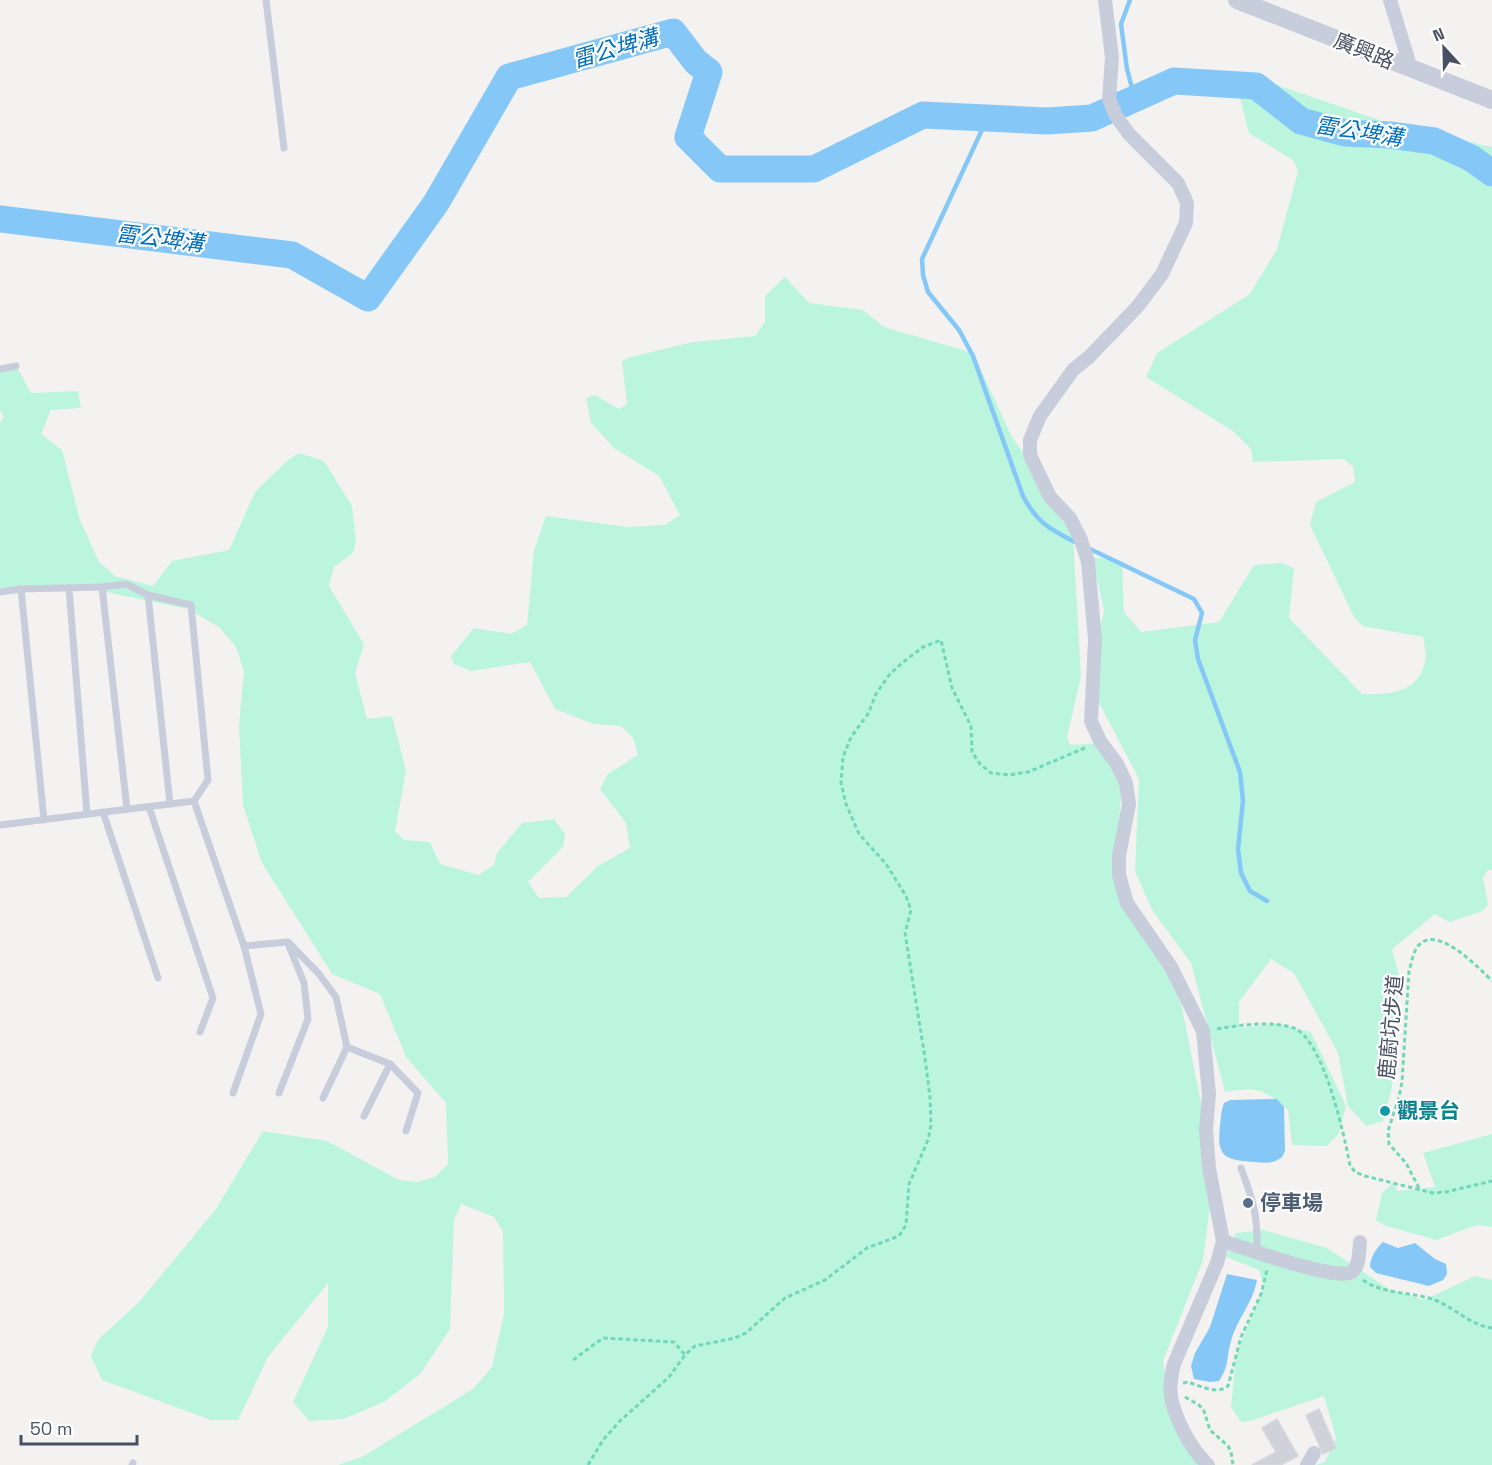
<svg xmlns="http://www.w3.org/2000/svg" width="1492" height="1465" font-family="'Space Grotesk','Noto Sans TC',sans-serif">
	<rect width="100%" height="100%" fill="#f4f2f1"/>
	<g fill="#bcf5de">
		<path d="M 1277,85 L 1391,124 L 1492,147 L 1492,870 L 1488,870 L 1483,878 L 1488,905 L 1482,911 L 1450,922 L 1435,914 L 1392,949 L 1399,976 L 1392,1087 L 1383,1121 L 1366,1126 L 1348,1106 L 1338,1053 L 1294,973 L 1271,959 L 1239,1002 L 1239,1028 L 1276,1024 L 1311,1032 L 1346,1106 L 1339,1133 L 1327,1146 L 1292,1145 L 1288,1110 C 1262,1088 1258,1087 1225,1092 L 1191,963 L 1152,910 L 1135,871 L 1139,779 L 1098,701 L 1094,656 L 1104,610 L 1092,557 L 1122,561 L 1124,612 L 1141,632 L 1219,622 L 1254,565 L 1281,563 L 1294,568 L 1289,618 L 1362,694 C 1389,695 1418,693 1425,662 C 1427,655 1424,644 1423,637 L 1363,626 L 1354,617 L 1310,525 L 1316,502 L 1355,482 L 1353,466 L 1343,459 L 1253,462 L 1251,449 L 1233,431 L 1146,377 L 1157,353 L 1250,294 L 1277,249 L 1298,171 L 1293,160 L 1249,133 L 1240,98 Z"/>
		<path d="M 785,277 L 809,303 L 863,310 L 884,327 L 973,353 L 1011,435 L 1061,508 L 1073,536 L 1081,676 L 1067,737 L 1070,745 L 1104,743 L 1123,775 L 1115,865 L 1179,993 L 1207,1133 L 1210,1206 L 1203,1260 L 1163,1361 L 1173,1414 L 1190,1445 L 1215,1465 L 338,1465 L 362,1457 L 473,1389 L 492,1367 L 504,1314 L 503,1232 L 494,1217 L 461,1204 L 454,1220 L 450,1329 L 420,1374 L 384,1402 L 343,1419 L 309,1421 L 293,1402 L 328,1327 L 328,1283 L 268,1357 L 238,1420 L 211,1420 L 102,1380 L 91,1356 L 98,1340 L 139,1302 L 216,1209 L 263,1131 L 327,1141 L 399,1180 L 417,1182 L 435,1177 L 448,1164 L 446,1103 L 406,1057 L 380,994 L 332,974 L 262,863 L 243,805 L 239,725 L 244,671 L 236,647 L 219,627 L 188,609 L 67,584 L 0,595 L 0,423 L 4,416 L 0,411 L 0,370 L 18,369 L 31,393 L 78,391 L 81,408 L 51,410 L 41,434 L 62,450 L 80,520 L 99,562 L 115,576 L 153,586 L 172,561 L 229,550 L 255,492 L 288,460 L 299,453 L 324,461 L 352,506 L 356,541 L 353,553 L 334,567 L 329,586 L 364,644 L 355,673 L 367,719 L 392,716 L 406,771 L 395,831 L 404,840 L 430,842 L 440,864 L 478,875 L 494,865 L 497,853 L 522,823 L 554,819 L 565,834 L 563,847 L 528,882 L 539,898 L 566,897 L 598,866 L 630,848 L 626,823 L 600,789 L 608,774 L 638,755 L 633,738 L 621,726 L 594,724 L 555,709 L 530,662 L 471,671 L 454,664 L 451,656 L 474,628 L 511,634 L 527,625 L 534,550 L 546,516 L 628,527 L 665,525 L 680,515 L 659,476 L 614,448 L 591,423 L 586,398 L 595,395 L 619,409 L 627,404 L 622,361 L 630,357 L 693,342 L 755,336 L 765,322 L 765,296 Z"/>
		<path d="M 1492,1134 L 1492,1227 L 1477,1225 L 1436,1240 L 1383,1225 L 1376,1220 L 1382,1193 L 1394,1182 L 1397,1191 L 1435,1187 L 1423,1153 Z"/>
		<path d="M 1263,1230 L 1327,1248 L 1389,1289 L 1424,1300 L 1475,1276 L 1492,1280 L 1492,1465 L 1316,1465 L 1325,1462 L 1336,1438 L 1324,1396 L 1250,1421 L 1241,1422 L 1231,1407 L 1236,1355 L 1264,1286 L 1259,1270 L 1226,1257 L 1236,1233 Z"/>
	</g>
	<g fill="#85c8f7">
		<path d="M 1277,1099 L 1284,1107 L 1285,1151 L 1282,1157 C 1273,1164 1266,1163 1255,1162 C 1226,1160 1216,1158 1220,1126 C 1221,1118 1221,1110 1224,1103 L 1230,1100 Z"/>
		<path d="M 1383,1242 L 1398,1248 L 1415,1243 L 1435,1259 L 1446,1264 L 1447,1274 L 1443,1280 L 1429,1286 L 1376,1273 L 1370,1267 C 1370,1258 1376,1248 1383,1242 Z"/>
		<path d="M 1227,1274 L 1257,1280 C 1253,1303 1237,1319 1231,1341 C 1226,1358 1230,1364 1219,1381 L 1210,1382 L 1194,1379 L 1191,1366 L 1195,1353 L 1210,1327 Z"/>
	</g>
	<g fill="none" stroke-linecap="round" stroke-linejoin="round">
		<g stroke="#85c8f7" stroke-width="4.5">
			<path d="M 1130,0 L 1121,24 L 1127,69 L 1135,99"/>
			<path d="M 987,119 L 922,259 L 923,275 L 928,292 L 959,330 L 973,356 L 1023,496 C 1037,523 1050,529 1077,543"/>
			<path d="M 1088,548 L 1194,599 L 1202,613 L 1195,640 L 1198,659 L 1240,772 L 1243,801 L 1238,849 L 1241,873 L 1250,891 L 1267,901"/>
		</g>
		<path stroke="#85c8f7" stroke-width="27" d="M 0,219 L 292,255 L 368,298 L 436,203 L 509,77 L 673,32 L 696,62 L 709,72 L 688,137 L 720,169 L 814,169 L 923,115 L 1047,121 L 1092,118 L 1174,81 L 1256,86 L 1301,121 L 1345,133 L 1390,135 L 1434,141 L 1471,158 L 1492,173"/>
	</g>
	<g fill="#d0d2d9" stroke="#d5d6de" stroke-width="1.5">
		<path d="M 1319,1409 L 1336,1448 L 1323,1454 L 1306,1415 Z"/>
		<path d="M 1277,1419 L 1298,1456 L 1281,1465 L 1252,1465 L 1276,1452 L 1262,1428 Z"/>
	</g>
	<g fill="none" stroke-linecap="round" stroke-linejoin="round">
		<g stroke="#70d8b9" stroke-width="3" stroke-dasharray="4.5 3" stroke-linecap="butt">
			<path d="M 1217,1029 C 1240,1025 1268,1021 1291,1027 C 1323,1035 1344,1135 1350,1165 L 1355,1172 L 1365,1176 L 1433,1193 L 1446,1192 L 1492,1181"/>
			<path d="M 1419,1188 L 1406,1163 L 1389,1144 L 1388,1131 L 1399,1097 L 1402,1082 L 1409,971 C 1412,962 1413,950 1420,944 C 1439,926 1479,968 1492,981"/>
			<path d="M 1363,1280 C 1382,1294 1410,1292 1432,1299 C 1453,1306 1469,1325 1492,1328"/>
			<path d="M 573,1360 L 603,1338 L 674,1342 L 685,1355"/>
			<path d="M 1183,1383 L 1188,1382 C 1200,1386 1218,1395 1228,1386 L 1241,1337 L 1261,1294 L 1267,1270"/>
			<path d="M 1185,1397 L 1199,1405 L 1204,1411 L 1210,1430 L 1228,1446 L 1231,1452 L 1233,1465"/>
			<path d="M 588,1465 L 603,1440 L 620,1421 L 669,1377 L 685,1355 L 695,1346 L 735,1338 L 746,1333 L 785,1298 L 825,1280 L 867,1248 L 899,1236 L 906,1225 L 909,1184 L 928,1140 L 931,1125 L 930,1097 L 925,1058 L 905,933 L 911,910 L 906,896 L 886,864 L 859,834 L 846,804 L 841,783 L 843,757 L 851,737 L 868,714 L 876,694 L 889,675 L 902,663 L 923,647 L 941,640 L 952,688 L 971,726 L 972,752 L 980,764 L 991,773 L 1009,775 L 1028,772 L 1087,747"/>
		</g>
		<g stroke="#c7cddb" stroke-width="7">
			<path d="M 266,0 L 284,148"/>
			<path d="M 0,369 L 16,366"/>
			<path d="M 102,587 L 127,809"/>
			<path d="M 69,588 L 87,814"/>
			<path d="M 21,589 L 44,820"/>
			<path d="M 0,592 L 21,589 L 102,587 L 126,584 L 148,595 L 191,605 L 208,780 L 194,801"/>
			<path d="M 148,595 L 170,804"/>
			<path d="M 149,807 L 213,998 L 200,1032"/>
			<path d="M 103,812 L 158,978"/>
			<path d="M 0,825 L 194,801 L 244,946 L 288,942 L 319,974 L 336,997 L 347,1047 L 390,1064 L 418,1093 L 406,1131"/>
			<path d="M 233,1093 L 261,1014 L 244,946"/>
			<path d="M 279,1093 L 308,1019 L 304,983 L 289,946"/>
			<path d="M 323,1098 L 347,1047"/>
			<path d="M 364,1116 L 390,1064"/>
			<path d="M 1241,1168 C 1254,1203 1258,1216 1257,1253"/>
			<path d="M 132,1465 L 133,1463"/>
		</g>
		<g stroke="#c7cddb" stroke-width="14">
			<path d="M 1105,0 L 1112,58 L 1109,99 L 1116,116 L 1129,134 L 1178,183 L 1187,203 L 1186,223 L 1162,274 L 1138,306 L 1090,356 L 1073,370 L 1040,416 L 1030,440 L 1030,455 L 1050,497 L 1070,518 L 1081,540 L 1088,562 L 1095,640 L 1091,721 L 1100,741 L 1117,764 L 1126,783 L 1129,804 L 1119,856 L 1119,875 L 1127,903 L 1171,967 L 1203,1031 L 1209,1094 L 1206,1130 L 1209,1168 L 1223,1241 L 1217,1263 L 1174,1364 C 1171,1376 1169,1390 1172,1402 C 1178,1424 1191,1449 1208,1465"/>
			<path d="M 1390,0 L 1411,69"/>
			<path d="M 1223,1241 C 1241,1247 1339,1282 1352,1272 C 1360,1266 1359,1251 1360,1242"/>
			<path d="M 1307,1465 L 1314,1453"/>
		</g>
		<path stroke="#c7cddb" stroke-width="18" d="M 1237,0 L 1492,100"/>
	</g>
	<circle fill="#0f9aa8" stroke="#fff" stroke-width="2" cx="1385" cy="1111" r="6"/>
	<circle fill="#5c6f8a" stroke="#fff" stroke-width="2" cx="1248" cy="1203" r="6"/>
	<g text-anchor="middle" stroke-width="4.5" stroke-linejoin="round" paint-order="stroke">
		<g font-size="21" fill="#475062" stroke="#fff">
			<text transform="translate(1364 51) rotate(22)" y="7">廣興路</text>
			<text transform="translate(1391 1027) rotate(-85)" y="7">鹿廚坑步道</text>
		</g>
		<g font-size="21" font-weight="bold" fill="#0d838f" stroke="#fff" text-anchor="start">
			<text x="1397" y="1118">觀景台</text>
		</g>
		<g font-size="21" font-weight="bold" fill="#4e5e75" stroke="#fff" text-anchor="start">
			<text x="1260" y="1210">停車場</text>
		</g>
		<g font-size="22" font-style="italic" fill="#006fbc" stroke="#fff">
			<text transform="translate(615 48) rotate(-16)" y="8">雷公埤溝</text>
			<text transform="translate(1359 131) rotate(9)" y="8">雷公埤溝</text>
			<text transform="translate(160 238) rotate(7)" y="8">雷公埤溝</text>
		</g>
	</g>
	<g transform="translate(1444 48) rotate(338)" stroke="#ffffff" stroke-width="4.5" paint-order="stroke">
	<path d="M0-4.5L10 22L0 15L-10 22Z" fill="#475062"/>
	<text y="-9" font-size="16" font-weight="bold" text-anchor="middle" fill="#475062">N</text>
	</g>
	<path d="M21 1435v9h116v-9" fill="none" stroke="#475062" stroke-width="3"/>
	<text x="30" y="1435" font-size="18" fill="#475062" stroke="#ffffff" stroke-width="4.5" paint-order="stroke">50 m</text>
</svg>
